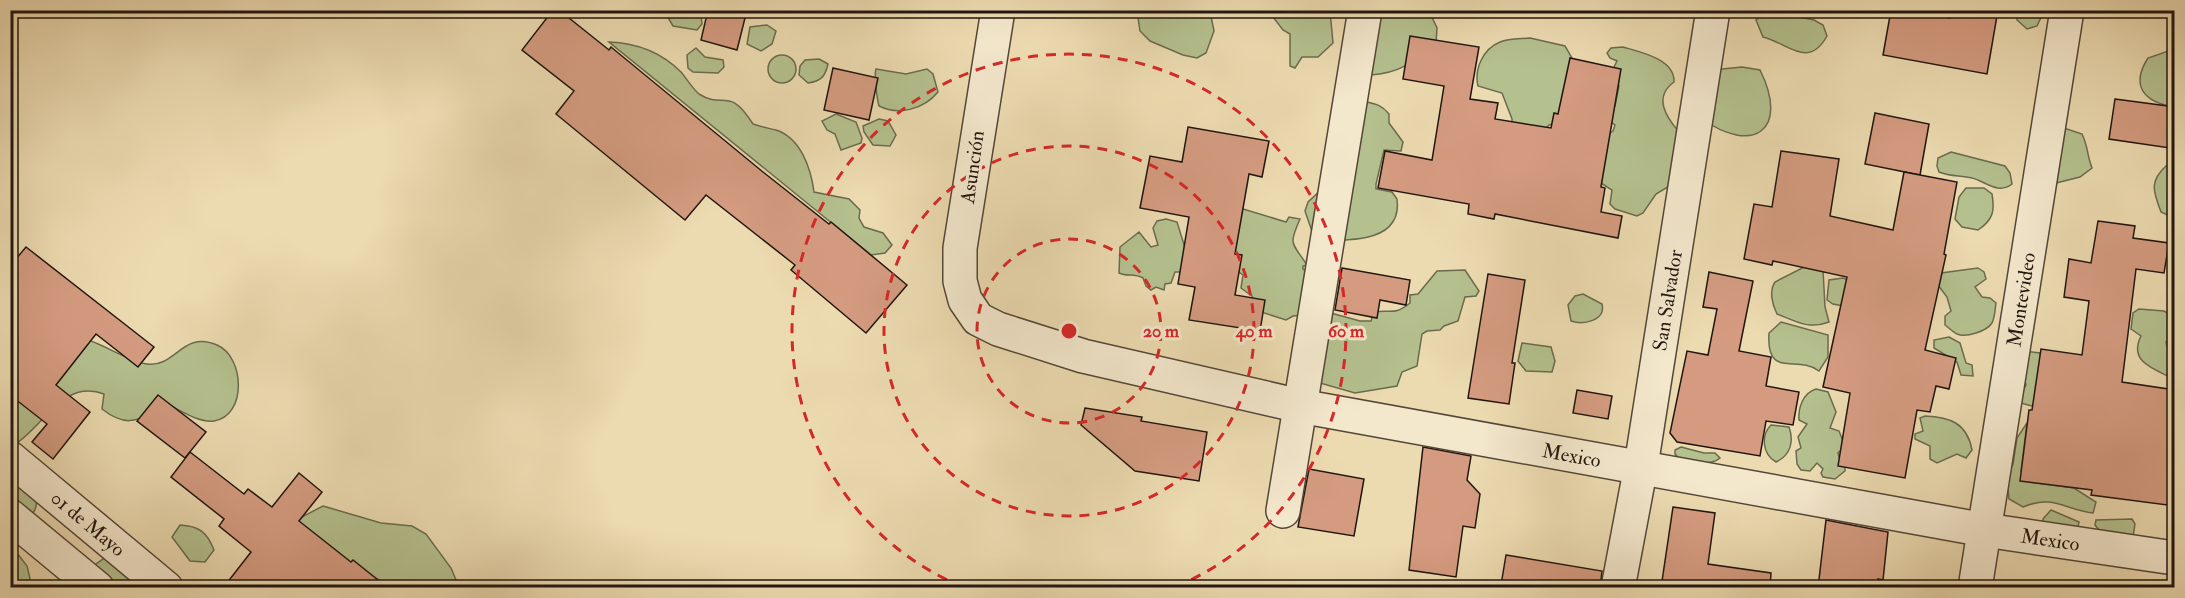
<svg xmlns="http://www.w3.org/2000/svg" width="2185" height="598" font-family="'IM FELL Double Pica',serif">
	<rect width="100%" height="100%" fill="#ecdab0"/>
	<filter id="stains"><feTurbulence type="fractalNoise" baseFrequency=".00333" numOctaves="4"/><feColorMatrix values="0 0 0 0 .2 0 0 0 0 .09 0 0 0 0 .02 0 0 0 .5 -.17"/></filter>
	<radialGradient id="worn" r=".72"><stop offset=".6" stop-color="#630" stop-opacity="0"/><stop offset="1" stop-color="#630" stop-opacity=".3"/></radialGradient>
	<g fill="#b4c08e" stroke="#6a6b4e" stroke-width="1.5">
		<path d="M 2018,10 L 2044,10 L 2044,11 L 2037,26 L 2027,29 L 2017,20 Z"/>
		<path d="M 670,11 L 695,11 L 701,16 L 702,24 L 697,30 L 673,26 L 667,16 Z"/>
		<path d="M 1137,11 L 1210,11 L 1214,31 L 1206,53 L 1197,58 L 1183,55 L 1150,41 L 1140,31 Z"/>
		<path d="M 1277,11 L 1330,11 L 1333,43 L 1318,57 L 1302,57 L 1295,68 L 1290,66 L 1290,34 L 1283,30 L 1273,17 Z"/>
		<path d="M 1360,11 L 1429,11 L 1437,28 L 1436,43 C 1413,62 1401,73 1370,75 Z"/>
		<path d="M 1775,12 L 1814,20 L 1823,25 L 1827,36 C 1808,70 1788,43 1763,37 L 1756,20 L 1765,13 Z"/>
		<path d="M 767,25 L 776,31 L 772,44 L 761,51 L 747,44 L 750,27 Z"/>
		<path d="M 1530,38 L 1565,46 L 1573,60 L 1568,121 L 1549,125 L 1544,130 L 1512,127 L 1512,119 L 1502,93 L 1478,86 C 1474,69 1483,49 1500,42 C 1509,38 1521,39 1530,38 Z"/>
		<path d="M 609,42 C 637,43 661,52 681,72 C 687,79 692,88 699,94 C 724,110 728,85 753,124 C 761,127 768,128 776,130 C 801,138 811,169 814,192 L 849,199 L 860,210 L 859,218 L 864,227 L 883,233 L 892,245 L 885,253 L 871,255 Z"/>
		<path d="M 1623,47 C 1640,52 1675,59 1674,82 C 1653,97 1666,117 1679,132 L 1671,185 L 1656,194 L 1643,213 L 1637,216 L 1615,209 L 1610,204 L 1612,190 L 1601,183 L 1607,135 L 1613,131 L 1615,125 L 1611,122 L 1608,107 L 1615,106 L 1619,86 L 1613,69 L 1617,61 L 1610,58 L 1607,53 L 1611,48 Z"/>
		<path d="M 696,48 L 705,57 L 723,60 L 724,67 L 718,73 L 693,72 L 688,68 L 687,55 Z"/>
		<path d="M 2174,49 L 2174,107 C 2144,102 2130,86 2148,58 Z"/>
		<circle cx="782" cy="69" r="14"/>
		<path d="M 819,59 L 828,64 C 825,77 821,81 808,83 L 799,75 L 800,66 L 805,60 Z"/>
		<path d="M 1742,67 L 1760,70 C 1790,130 1753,156 1701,118 L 1712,76 L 1722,69 Z"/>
		<path d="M 876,69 L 906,74 L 927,69 L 933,74 L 938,92 C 924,109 899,116 879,106 C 877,99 874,75 876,69 Z"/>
		<path d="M 1360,100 C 1373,104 1380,103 1389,114 L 1389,123 L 1403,142 L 1401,151 L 1384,150 L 1376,184 L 1376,189 L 1392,192 L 1397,199 C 1403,245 1344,240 1315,240 L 1305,211 L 1308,202 L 1323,188 Z"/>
		<path d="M 836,114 L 856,122 L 862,138 L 861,143 L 841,150 L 835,134 L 827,130 L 822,121 Z"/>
		<path d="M 879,119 L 888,121 L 896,135 L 890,146 L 873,145 L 864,132 L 863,126 Z"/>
		<path d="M 2052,124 L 2082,134 C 2088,146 2087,155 2092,168 L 2080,177 L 2052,184 Z"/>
		<path d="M 1951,152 L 2005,166 L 2010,173 L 2012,184 C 1998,195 1985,181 1972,178 C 1961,175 1951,177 1939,172 L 1937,166 L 1938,158 Z"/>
		<path d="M 2167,165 L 2174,166 L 2174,218 L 2161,212 C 2153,191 2149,181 2167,165 Z"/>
		<path d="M 1966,188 L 1984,188 L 1992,194 C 1995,211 1993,220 1978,230 L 1962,227 L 1955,219 L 1959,197 Z"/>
		<path d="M 1240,208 L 1286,222 L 1289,217 L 1300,219 C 1288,246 1292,242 1307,265 L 1303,266 L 1303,269 L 1310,276 L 1303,315 L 1293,316 L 1286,320 L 1258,311 L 1252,296 L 1241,288 L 1243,275 L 1235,269 L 1225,239 Z"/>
		<path d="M 1166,219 L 1177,222 L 1186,251 L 1183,272 L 1175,272 L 1171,283 L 1165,284 L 1164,290 L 1156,287 L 1151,290 L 1146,286 L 1143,278 C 1134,273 1127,277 1119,273 L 1120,247 L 1139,232 L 1151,247 L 1158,245 L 1153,228 L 1157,221 Z"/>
		<path d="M 1808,265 L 1823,270 L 1825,307 L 1829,322 C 1808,330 1796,321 1777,314 C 1772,304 1769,291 1775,282 Z"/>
		<path d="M 1978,268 L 1984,272 L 1986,279 L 1975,287 L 1982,297 L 1990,298 L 1996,303 C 1995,309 1995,317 1992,323 C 1987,331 1966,338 1957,334 C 1953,332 1949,328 1945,325 L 1945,316 L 1951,311 L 1947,297 L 1938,285 L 1941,273 Z"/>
		<path d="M 1465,270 L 1479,291 L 1476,296 L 1465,297 L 1458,321 L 1444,326 L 1440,330 L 1427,331 L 1422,334 L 1417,366 L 1402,372 L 1397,386 L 1355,393 L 1320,383 L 1327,312 L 1360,321 L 1371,321 L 1374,312 C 1391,309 1394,316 1410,303 L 1410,295 L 1418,294 L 1437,271 Z"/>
		<path d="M 1843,278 L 1851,281 L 1849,307 L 1833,304 L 1827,300 L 1829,280 Z"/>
		<path d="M 1583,294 L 1602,304 C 1606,321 1583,325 1571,321 L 1568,305 L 1575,296 Z"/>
		<path d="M 2139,309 L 2164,311 L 2174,317 L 2174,332 L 2166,342 L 2167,347 L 2174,350 L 2174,379 C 2154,369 2128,362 2141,336 L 2131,329 L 2133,313 Z"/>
		<path d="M 1781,322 L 1828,335 L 1828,357 L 1819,371 C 1797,354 1766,380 1769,333 Z"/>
		<path d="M 1949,337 L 1960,343 L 1966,363 L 1972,365 L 1973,376 L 1961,375 L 1957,362 L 1934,348 L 1934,340 Z"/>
		<path d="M 88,340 C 107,346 128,361 147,364 C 176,368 182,330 217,345 C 245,357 247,416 214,421 C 200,423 183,412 171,406 C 141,417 130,431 102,409 L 104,394 C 64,379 46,423 17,443 L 11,442 L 11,397 L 21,399 Z"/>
		<path d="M 1522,343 L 1551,347 L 1555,361 L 1552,372 L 1526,371 L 1518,361 Z"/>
		<path d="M 2018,350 L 2040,353 L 2042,404 L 2032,406 L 2017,402 L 2026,385 Z"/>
		<path d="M 1816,389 L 1828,392 L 1836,412 L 1830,428 L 1839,431 L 1845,446 L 1838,453 L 1839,457 L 1845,458 L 1845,471 L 1835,479 L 1823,477 L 1821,473 L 1823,469 L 1817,463 L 1810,471 L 1801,470 L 1797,464 L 1796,451 L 1801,448 L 1798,437 L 1807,424 L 1799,420 C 1798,408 1803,393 1816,389 Z"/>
		<path d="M 1925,416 C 1950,417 1967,423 1972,450 L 1966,458 L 1957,454 L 1937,463 L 1930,459 L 1930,446 L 1915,439 L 1915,434 L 1923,431 L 1920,418 Z"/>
		<path d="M 2027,423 L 2021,471 L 2029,482 L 2074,488 L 2096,502 L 2093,513 C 2065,510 2054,494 2023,507 L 2009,499 L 2008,488 L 2004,484 L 2013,464 L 2017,438 Z"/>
		<path d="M 1771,425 L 1789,427 C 1794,441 1791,455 1776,462 C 1762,454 1761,435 1771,425 Z"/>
		<path d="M 1681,447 L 1704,453 L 1715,453 L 1720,458 C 1711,466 1681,464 1675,454 L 1675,450 Z"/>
		<path d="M 11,452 C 21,470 48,497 31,516 L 11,519 Z"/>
		<path d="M 323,506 L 381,523 L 412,526 L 426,534 L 451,568 L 459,587 L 386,587 L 385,583 L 370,575 L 271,541 L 294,521 Z"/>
		<path d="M 2051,510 L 2079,522 L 2078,527 L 2044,525 L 2043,519 Z"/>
		<path d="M 2132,519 L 2135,524 L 2133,537 L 2099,530 L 2095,525 L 2096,520 Z"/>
		<path d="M 180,525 C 199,526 207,532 214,550 L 205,562 L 190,561 L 172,537 Z"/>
		<path d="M 11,545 L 27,566 L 32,587 L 11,587 Z"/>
		<path d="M 109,555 L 164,587 L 92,587 L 96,564 Z"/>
	</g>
	<g fill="#d49b80" stroke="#21160f" stroke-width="1.5">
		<path d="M 553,10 L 559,10 L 609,50 L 611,47 L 763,172 L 829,224 L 831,222 L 907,285 L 866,333 L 791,270 L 795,265 L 706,195 L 685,220 L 556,114 L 574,91 L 522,50 Z"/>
		<path d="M 708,10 L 747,10 L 737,50 L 701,40 Z"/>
		<path d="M 1891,10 L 1950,18 L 1951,10 L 1998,10 L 1987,74 L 1883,55 Z"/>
		<path d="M 1410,36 L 1479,47 L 1470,99 L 1498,103 L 1495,119 L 1551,128 L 1554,113 L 1558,114 L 1570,58 L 1621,69 L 1601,187 L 1605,188 L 1601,212 L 1622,216 L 1618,238 L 1495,214 L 1494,219 L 1468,214 L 1469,204 L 1378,188 L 1385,151 L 1432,160 L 1444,86 L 1403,79 Z"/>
		<path d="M 833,68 L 878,78 L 869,120 L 824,110 Z"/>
		<path d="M 2115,99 L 2175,107 L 2170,148 L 2109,139 Z"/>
		<path d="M 1875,113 L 1929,124 L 1920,175 L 1865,164 Z"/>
		<path d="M 1188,127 L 1269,141 L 1262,177 L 1249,174 L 1235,254 L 1242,255 L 1235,295 L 1265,300 L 1260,331 L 1189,320 L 1195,287 L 1178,284 L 1189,217 L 1140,208 L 1150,156 L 1182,162 Z"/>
		<path d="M 1781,151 L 1839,159 L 1830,216 L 1893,230 L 1904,172 L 1957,182 L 1944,254 L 1946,255 L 1925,350 L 1956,358 L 1949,389 L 1936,386 L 1930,412 L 1917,410 L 1905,478 L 1838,466 L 1850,393 L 1823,387 L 1847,277 L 1773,261 L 1772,265 L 1744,259 L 1754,204 L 1772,207 Z"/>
		<path d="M 2098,221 L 2135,226 L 2133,238 L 2169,243 L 2164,273 L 2136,269 L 2122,382 L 2175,390 L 2175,506 L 2091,495 L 2092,490 L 2020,481 L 2029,410 L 2032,410 L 2041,349 L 2082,355 L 2089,301 L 2064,297 L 2069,259 L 2091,263 Z"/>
		<path d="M 26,247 L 154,347 L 138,367 L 96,334 L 56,385 L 90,412 L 53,459 L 32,442 L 47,424 L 10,395 L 10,266 Z"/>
		<path d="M 1342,268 L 1410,280 L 1406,305 L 1380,300 L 1377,318 L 1335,310 Z"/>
		<path d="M 1709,272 L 1753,281 L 1739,351 L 1771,357 L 1766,386 L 1799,392 L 1793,425 L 1766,421 L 1760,456 L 1677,442 L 1670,433 L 1687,351 L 1708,355 L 1717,309 L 1703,307 Z"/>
		<path d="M 1488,274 L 1525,280 L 1512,363 L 1515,363 L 1509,404 L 1468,398 Z"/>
		<path d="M 1577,390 L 1612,396 L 1608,419 L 1573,413 Z"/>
		<path d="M 158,395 L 206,432 L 185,458 L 137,421 Z"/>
		<path d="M 1085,408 L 1142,417 L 1141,421 L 1207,432 L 1199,481 L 1135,471 L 1081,425 Z"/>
		<path d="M 1423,447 L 1471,456 L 1467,480 L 1480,494 L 1475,528 L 1463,526 L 1456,577 L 1409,570 Z"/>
		<path d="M 190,452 L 244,494 L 248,489 L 272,507 L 299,473 L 322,492 L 299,521 L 351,562 L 353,560 L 388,588 L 223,588 L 251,552 L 219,526 L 224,519 L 171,477 Z"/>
		<path d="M 1309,469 L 1364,479 L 1354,536 L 1298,527 Z"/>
		<path d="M 1673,507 L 1715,513 L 1708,564 L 1771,573 L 1770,588 L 1661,588 Z"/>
		<path d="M 1826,520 L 1888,532 L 1883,580 L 1878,579 L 1877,588 L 1818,588 Z"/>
		<path d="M 1506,555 L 1602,571 L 1600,588 L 1501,585 Z"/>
	</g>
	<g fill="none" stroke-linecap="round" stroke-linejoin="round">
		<g stroke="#544737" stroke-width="36">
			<g id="minor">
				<path id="s1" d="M 998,10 L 960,248 L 960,281 L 965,300 L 978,319 L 998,329 L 1083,356 L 1300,406 L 1985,530 L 2174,558"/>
				<path id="s2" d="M 10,458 L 166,588"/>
				<path d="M 1283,511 L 1365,10"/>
				<path d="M 10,516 L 97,588"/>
				<path id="s3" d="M 1618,588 L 1641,466 L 1713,10"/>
				<path id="s4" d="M 1975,588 L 2067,10"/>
			</g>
		</g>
		<use href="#minor" stroke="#f3e7cc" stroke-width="33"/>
	</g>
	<g fill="none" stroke="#d62828" stroke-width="3" stroke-dasharray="10 8">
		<circle cx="1069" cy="331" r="92"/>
		<circle cx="1069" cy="331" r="185"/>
		<path d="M963 587A277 277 0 1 1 1175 587"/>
	</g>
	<g text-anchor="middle" stroke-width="6" stroke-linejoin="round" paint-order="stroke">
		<g font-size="20" fill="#21160f" stroke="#f3e7cc">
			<text transform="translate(972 167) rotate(-82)" y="7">Asunción</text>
			<text dy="7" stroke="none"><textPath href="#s3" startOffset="292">San Salvador</textPath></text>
			<text dy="7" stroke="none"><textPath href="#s4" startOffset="292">Montevideo</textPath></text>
			<text dy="7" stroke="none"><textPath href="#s1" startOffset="927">Mexico</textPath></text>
			<text dy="7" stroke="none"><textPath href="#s2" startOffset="102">01 de Mayo</textPath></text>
			<text dy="7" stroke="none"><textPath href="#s1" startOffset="1413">Mexico</textPath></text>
		</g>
	</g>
	<circle cx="1069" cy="331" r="9" fill="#d62828" stroke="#f3e7cc" stroke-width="3"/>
	<g font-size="18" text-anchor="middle" font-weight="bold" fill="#d62828" stroke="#f3e7cc" stroke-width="6" stroke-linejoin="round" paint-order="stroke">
		<text x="1161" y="337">20 m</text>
		<text x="1254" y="337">40 m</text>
		<text x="1346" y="337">60 m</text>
	</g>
	<rect width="2185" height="598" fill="none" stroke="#ecdab0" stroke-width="36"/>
	<rect x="12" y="12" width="2161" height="574" fill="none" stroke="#21160f" stroke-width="3"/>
	<rect x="18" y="18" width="2149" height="562" fill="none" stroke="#21160f" stroke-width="1.5"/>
	<rect width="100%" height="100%" filter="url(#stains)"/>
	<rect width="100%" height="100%" fill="url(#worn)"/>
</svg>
